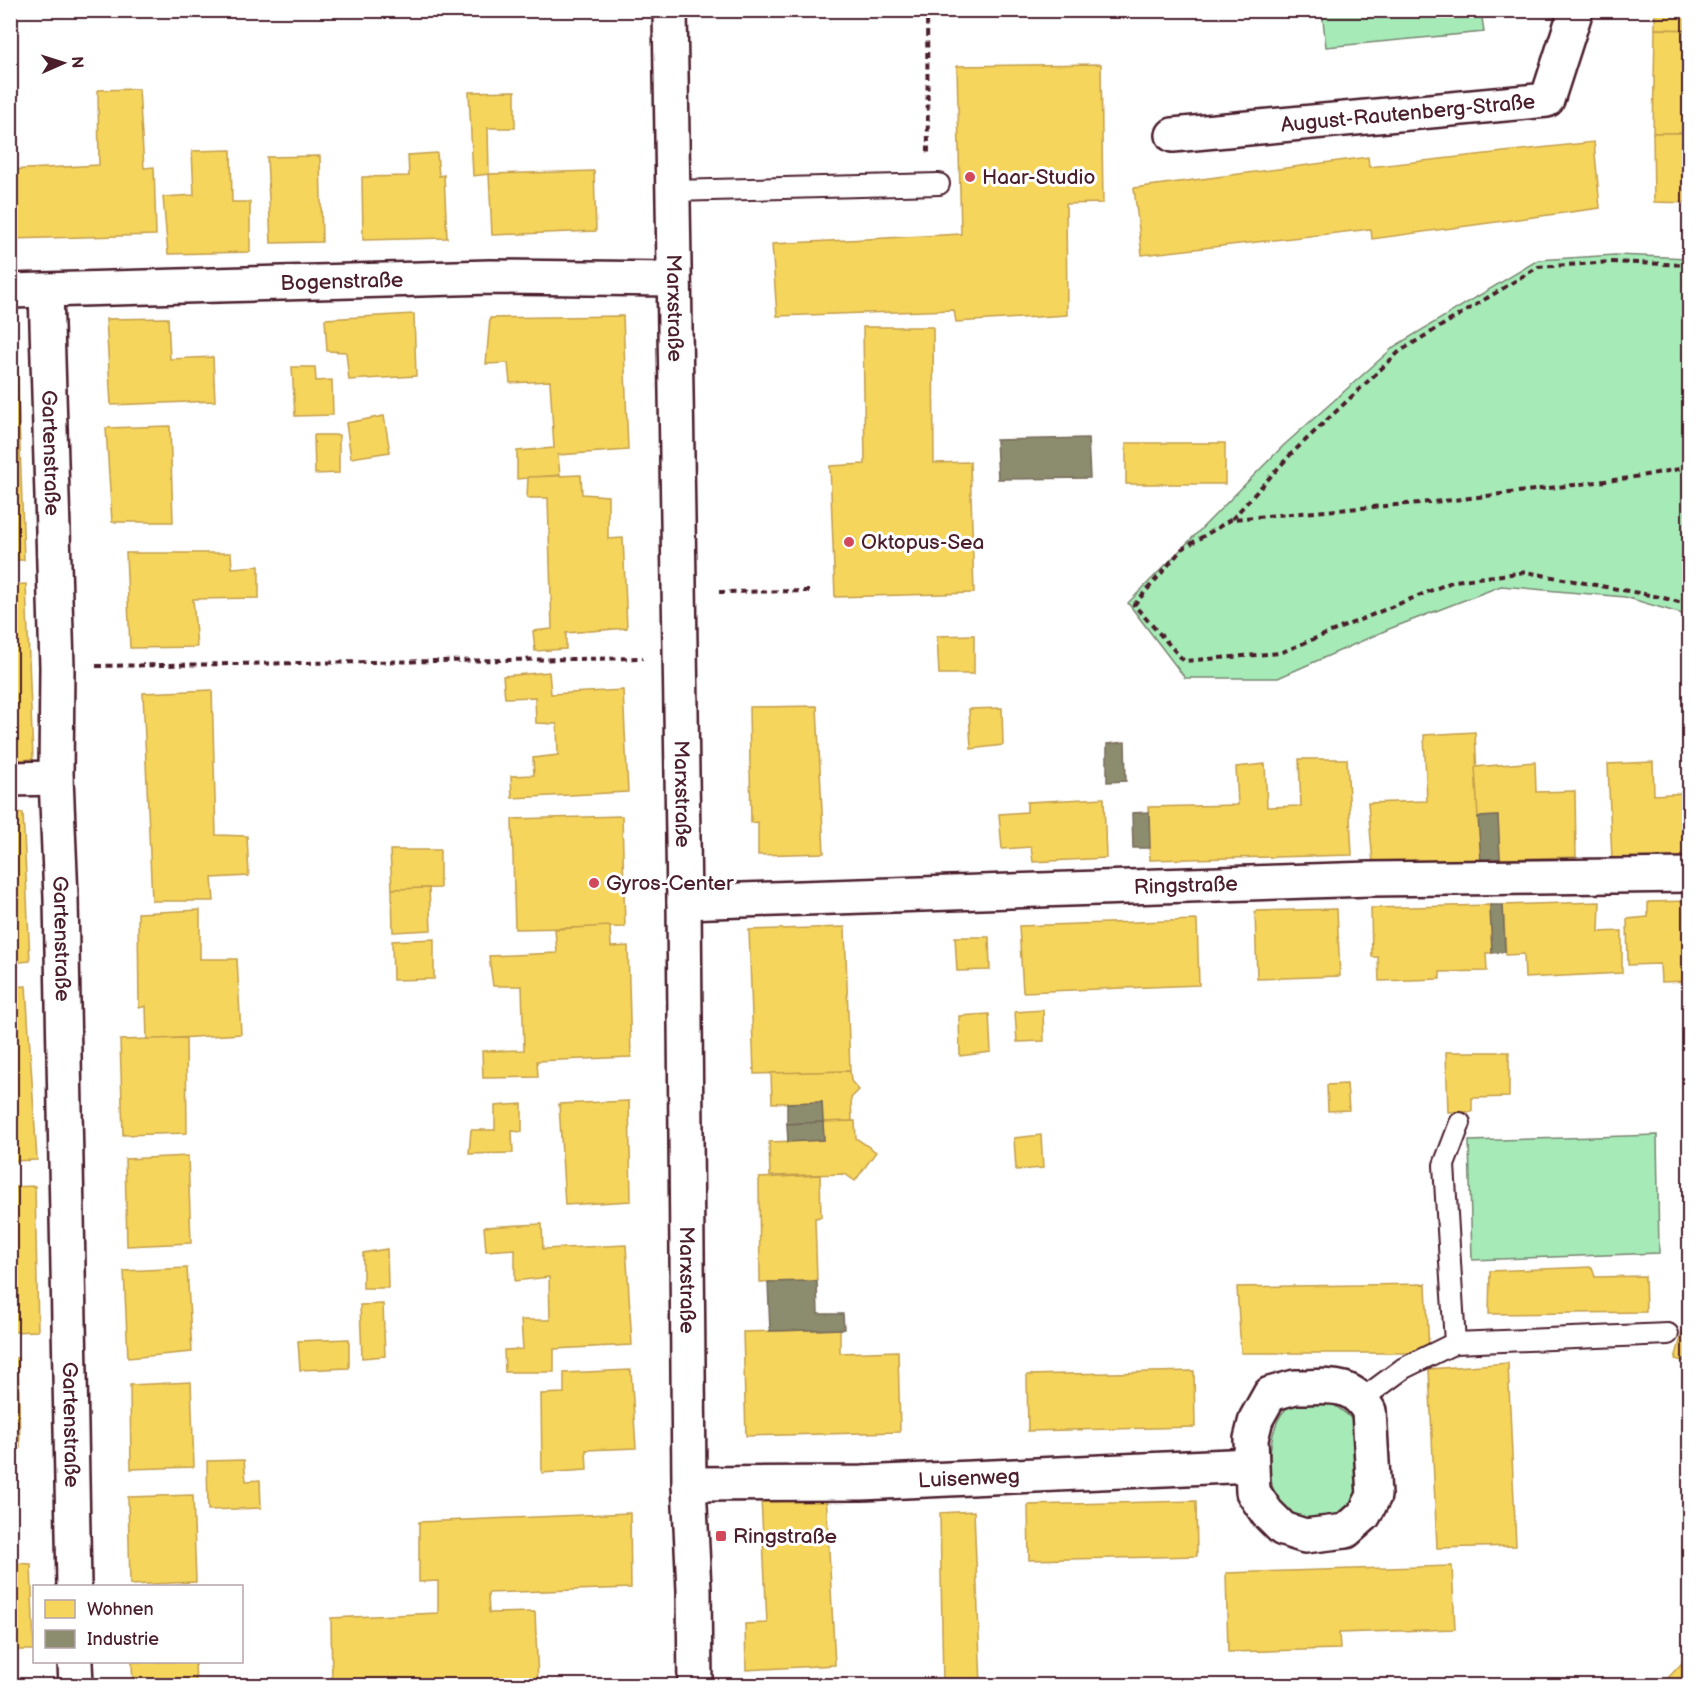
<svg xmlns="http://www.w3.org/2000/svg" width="1700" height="1696" font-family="'Balsamiq Sans',sans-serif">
	<rect width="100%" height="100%" fill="#fff"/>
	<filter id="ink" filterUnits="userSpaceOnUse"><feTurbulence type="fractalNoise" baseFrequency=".0167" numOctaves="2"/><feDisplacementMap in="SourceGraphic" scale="12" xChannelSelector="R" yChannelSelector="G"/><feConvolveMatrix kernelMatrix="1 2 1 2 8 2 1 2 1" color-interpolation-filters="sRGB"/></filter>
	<g filter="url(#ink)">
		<g fill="#a6ebb7" stroke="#788571" stroke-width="1.5">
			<path d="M 1322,11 L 1481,11 L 1484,32 L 1326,47 Z"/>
			<path d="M 1615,255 L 1689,258 L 1689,616 L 1625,597 L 1501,586 L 1389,629 L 1278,678 L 1185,678 L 1128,603 L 1283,446 L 1395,346 L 1538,260 Z"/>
			<path d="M 1657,1135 L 1659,1253 L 1472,1260 L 1469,1141 Z"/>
			<path d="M 1331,1403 C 1338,1408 1348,1413 1352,1420 C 1356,1427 1355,1440 1356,1447 C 1359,1478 1364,1515 1322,1518 C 1313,1519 1303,1520 1295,1516 C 1290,1513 1281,1505 1278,1500 C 1264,1480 1267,1413 1294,1404 C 1305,1401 1320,1403 1331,1403 Z"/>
		</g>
		<g fill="#f6d55c" stroke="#c29e4d" stroke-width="1.5">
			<path d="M 1655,10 L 1690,10 L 1690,30 L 1655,29 Z"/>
			<path d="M 1655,29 L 1690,30 L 1690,133 L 1653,133 Z"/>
			<path d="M 1101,64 L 1103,203 L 1066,204 L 1067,315 L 956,322 L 954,310 L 777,316 L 772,244 L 961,234 L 957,66 Z"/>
			<path d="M 139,89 L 144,168 L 154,167 L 156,235 L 10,239 L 10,170 L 99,165 L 98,90 Z"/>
			<path d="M 515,91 L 515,128 L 488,128 L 489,174 L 473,176 L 469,92 Z"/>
			<path d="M 1653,133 L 1690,133 L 1690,203 L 1654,202 Z"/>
			<path d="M 1594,142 L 1600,208 L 1372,239 L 1371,229 L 1142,255 L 1134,188 L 1368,157 L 1369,167 Z"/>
			<path d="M 231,150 L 232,202 L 250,202 L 250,252 L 168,254 L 163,197 L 194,195 L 192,151 Z"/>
			<path d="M 437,153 L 439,176 L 444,175 L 447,238 L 363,240 L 362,177 L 409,176 L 408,155 Z"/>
			<path d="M 320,156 L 322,242 L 271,243 L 267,157 Z"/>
			<path d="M 594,171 L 596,231 L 492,235 L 489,174 Z"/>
			<path d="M 414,314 L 416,376 L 349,380 L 346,352 L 327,351 L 325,319 Z"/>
			<path d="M 623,316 L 628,450 L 558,455 L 560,475 L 517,479 L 517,451 L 554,448 L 550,381 L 510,383 L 508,363 L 486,364 L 490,318 Z"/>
			<path d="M 168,318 L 170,359 L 213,357 L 215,401 L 111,405 L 106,319 Z"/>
			<path d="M 863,327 L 933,327 L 934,463 L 970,462 L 974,593 L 835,597 L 830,466 L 865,464 Z"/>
			<path d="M 10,332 L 16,332 L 24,560 L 10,560 Z"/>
			<path d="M 292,367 L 315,367 L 316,381 L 332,380 L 333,415 L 295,416 Z"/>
			<path d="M 384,416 L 390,452 L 351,458 L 346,423 Z"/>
			<path d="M 170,426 L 173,522 L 112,522 L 106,428 Z"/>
			<path d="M 314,435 L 339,435 L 339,473 L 315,474 Z"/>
			<rect x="1126" y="443" width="99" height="41"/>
			<path d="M 581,475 L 582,494 L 608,496 L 608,539 L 623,538 L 627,628 L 566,633 L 566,649 L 535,651 L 533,631 L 552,629 L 548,498 L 527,498 L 528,477 Z"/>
			<path d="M 126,553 L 231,553 L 232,568 L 259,566 L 259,598 L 193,599 L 197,647 L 130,648 Z"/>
			<path d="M 26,584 L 33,759 L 10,761 L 10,585 Z"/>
			<path d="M 974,635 L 974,674 L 939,674 L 937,636 Z"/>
			<path d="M 549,672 L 551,694 L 623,690 L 628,792 L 512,798 L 511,776 L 534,775 L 533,758 L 558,755 L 557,724 L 536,723 L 535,697 L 505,698 L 503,676 Z"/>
			<path d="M 212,690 L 216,835 L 247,836 L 249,876 L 212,878 L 214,901 L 152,901 L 143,693 Z"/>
			<path d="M 817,706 L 824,853 L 758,855 L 758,822 L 751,823 L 749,707 Z"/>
			<path d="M 1002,708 L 1003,745 L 971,749 L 969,709 Z"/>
			<path d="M 1475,732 L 1481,861 L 1373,864 L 1368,803 L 1427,801 L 1424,735 Z"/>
			<path d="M 1299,759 L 1347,759 L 1352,855 L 1150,860 L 1148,807 L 1238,805 L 1236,767 L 1265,764 L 1267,807 L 1301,806 Z"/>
			<path d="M 1535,762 L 1536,792 L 1575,791 L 1576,857 L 1500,859 L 1498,816 L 1478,817 L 1475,767 Z"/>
			<path d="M 1653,762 L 1654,795 L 1686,793 L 1688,858 L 1612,861 L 1608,764 Z"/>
			<path d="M 1104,798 L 1106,858 L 1033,862 L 1031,847 L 1002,849 L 999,814 L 1027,812 L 1027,802 Z"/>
			<path d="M 23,813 L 30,961 L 10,963 L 10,814 Z"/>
			<path d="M 622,816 L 625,927 L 515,929 L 512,819 Z"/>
			<path d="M 390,850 L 440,850 L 440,888 L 392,889 Z"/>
			<path d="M 429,888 L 431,930 L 393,932 L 392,889 Z"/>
			<path d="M 1690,901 L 1690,981 L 1661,982 L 1660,964 L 1628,965 L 1627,919 L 1648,917 L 1648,902 Z"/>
			<path d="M 1600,902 L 1599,932 L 1622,931 L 1622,973 L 1525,978 L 1524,954 L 1506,955 L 1503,905 Z"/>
			<path d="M 1490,905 L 1492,953 L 1486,953 L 1487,971 L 1440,972 L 1440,979 L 1379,981 L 1378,957 L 1372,957 L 1371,908 Z"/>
			<path d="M 1337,909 L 1340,976 L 1257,979 L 1255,911 Z"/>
			<path d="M 200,910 L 200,959 L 237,959 L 241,1034 L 147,1040 L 146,1006 L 139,1008 L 138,913 Z"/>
			<path d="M 1197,920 L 1199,985 L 1023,992 L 1019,926 Z"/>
			<path d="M 610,926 L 611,947 L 628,946 L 631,1057 L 537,1061 L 538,1077 L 483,1078 L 482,1051 L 524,1050 L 522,986 L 493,986 L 489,956 L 557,953 L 555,929 Z"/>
			<path d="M 845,927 L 850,1071 L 754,1074 L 749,930 Z"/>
			<path d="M 955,937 L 989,937 L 990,970 L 957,971 Z"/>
			<path d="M 434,939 L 434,979 L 393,980 L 392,941 Z"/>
			<path d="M 26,986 L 37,1160 L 10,1161 L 10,987 Z"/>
			<path d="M 1043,1010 L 1044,1041 L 1017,1042 L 1015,1012 Z"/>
			<path d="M 989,1014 L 991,1052 L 960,1056 L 959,1016 Z"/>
			<path d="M 186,1038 L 187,1133 L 123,1135 L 120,1040 Z"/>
			<path d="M 1446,1052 L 1509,1052 L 1509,1097 L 1472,1098 L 1472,1112 L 1448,1112 Z"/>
			<path d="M 850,1071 L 851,1081 L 859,1090 L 851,1098 L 852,1121 L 823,1122 L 822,1102 L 772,1103 L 771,1073 Z"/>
			<path d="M 1347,1084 L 1349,1110 L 1328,1111 L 1327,1085 Z"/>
			<path d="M 629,1101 L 631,1201 L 565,1205 L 559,1104 Z"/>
			<path d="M 522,1104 L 522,1132 L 512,1131 L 513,1153 L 469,1154 L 471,1130 L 495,1130 L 495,1106 Z"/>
			<path d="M 855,1121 L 856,1138 L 876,1152 L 855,1181 L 845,1174 L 770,1176 L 769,1142 L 824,1140 L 823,1122 Z"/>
			<path d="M 1041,1135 L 1043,1168 L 1016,1170 L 1014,1138 Z"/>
			<path d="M 188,1156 L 191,1243 L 127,1246 L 125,1159 Z"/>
			<path d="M 820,1175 L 821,1217 L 815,1218 L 817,1281 L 760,1282 L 759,1178 Z"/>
			<path d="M 35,1186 L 38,1331 L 10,1332 L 10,1187 Z"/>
			<path d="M 542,1224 L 543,1249 L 626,1245 L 632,1345 L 554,1349 L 554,1372 L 505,1372 L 504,1350 L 523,1349 L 521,1320 L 550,1320 L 549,1277 L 515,1281 L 515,1249 L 486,1251 L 484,1227 Z"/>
			<path d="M 387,1249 L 388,1288 L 363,1288 L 363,1253 Z"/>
			<path d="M 1592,1267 L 1595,1277 L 1645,1276 L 1646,1312 L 1489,1314 L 1490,1271 Z"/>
			<path d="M 187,1268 L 192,1352 L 128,1358 L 124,1271 Z"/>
			<path d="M 1426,1284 L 1429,1353 L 1241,1353 L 1237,1287 Z"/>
			<path d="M 383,1304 L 385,1356 L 362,1358 L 360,1305 Z"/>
			<path d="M 1685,1323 L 1690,1324 L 1690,1363 L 1675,1359 Z"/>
			<path d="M 840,1329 L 840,1353 L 898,1351 L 900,1432 L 746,1436 L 743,1332 Z"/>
			<path d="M 349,1339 L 349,1368 L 300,1370 L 298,1341 Z"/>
			<path d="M 10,1358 L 18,1358 L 20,1448 L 10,1448 Z"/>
			<path d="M 1508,1363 L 1516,1546 L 1437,1548 L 1429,1369 Z"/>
			<path d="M 631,1370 L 636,1448 L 586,1450 L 587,1470 L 542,1473 L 541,1394 L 564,1393 L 564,1373 Z"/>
			<path d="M 1194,1371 L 1195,1427 L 1028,1431 L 1027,1375 Z"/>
			<path d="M 191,1382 L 194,1467 L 131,1469 L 130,1385 Z"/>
			<path d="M 244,1460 L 246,1481 L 260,1480 L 261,1508 L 208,1510 L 207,1461 Z"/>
			<path d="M 826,1493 L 835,1665 L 746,1670 L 745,1624 L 767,1623 L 761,1497 Z"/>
			<path d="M 193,1495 L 196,1582 L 130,1585 L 128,1497 Z"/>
			<path d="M 1196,1501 L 1197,1556 L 1029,1560 L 1028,1505 Z"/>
			<path d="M 974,1511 L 981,1686 L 943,1686 L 940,1513 Z"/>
			<path d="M 630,1513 L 631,1588 L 488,1593 L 489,1613 L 535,1612 L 538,1682 L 465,1686 L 332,1686 L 331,1618 L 438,1613 L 438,1581 L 419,1582 L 419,1522 Z"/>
			<path d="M 10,1563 L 31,1564 L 34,1650 L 10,1650 Z"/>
			<path d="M 1452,1566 L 1455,1629 L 1339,1633 L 1340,1649 L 1228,1652 L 1226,1573 Z"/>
			<path d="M 132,1662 L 195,1662 L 196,1686 L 133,1686 Z"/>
			<path d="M 1682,1663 L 1690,1669 L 1690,1686 L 1673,1686 L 1667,1679 Z"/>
		</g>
		<g fill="#8c8c6e" stroke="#786b5a" stroke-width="1.5">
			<path d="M 1088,438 L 1090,478 L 998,479 L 996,440 Z"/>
			<path d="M 1125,742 L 1126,781 L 1107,782 L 1107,744 Z"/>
			<path d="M 1149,812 L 1150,848 L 1133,848 L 1132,813 Z"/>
			<path d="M 1498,816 L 1500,859 L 1481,861 L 1478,817 Z"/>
			<path d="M 1490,905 L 1503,905 L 1505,952 L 1492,953 Z"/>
			<path d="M 822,1102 L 823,1122 L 787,1124 L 787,1103 Z"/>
			<path d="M 823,1122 L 824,1140 L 788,1142 L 787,1124 Z"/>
			<path d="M 817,1281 L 818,1314 L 843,1314 L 844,1329 L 770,1331 L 768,1282 Z"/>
		</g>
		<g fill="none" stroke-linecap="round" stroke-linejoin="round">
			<g stroke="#4a1f2b" stroke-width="24">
				<g id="service">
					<path d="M 672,191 L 939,184"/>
					<path d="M 1455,1343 L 1444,1165 L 1460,1123"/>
					<path d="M 1362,1399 L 1404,1368 L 1455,1343 L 1668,1334"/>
				</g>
			</g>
			<g stroke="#4a1f2b" stroke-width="38">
				<g id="minor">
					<path id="s1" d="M 1173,135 L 1547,100 L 1576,10"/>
					<path id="s2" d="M 10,291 L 490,277 L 673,279"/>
					<path id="s3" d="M 46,291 L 57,667 L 56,778 L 61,898 L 74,1586"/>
					<path d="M 10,779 L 56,778"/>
					<path id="s4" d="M 684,902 L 1370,879 L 1690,875"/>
					<path d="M 1295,1387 C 1327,1387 1351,1380 1369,1411 L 1374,1496 L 1364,1515 L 1346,1531 L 1305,1536 L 1283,1529 L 1267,1513 L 1253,1492 L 1251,1439 L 1256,1419 L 1270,1394 Z"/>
					<path id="s5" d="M 689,1484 L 862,1483 L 1251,1465"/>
					<path d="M 75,1662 L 76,1686"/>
				</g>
			</g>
			<g stroke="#4a1f2b" stroke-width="38">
				<g id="tertiary">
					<path id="s6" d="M 670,10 L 684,902 L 689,1484 L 694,1590 L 695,1686"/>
				</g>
			</g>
			<g stroke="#4a1f2b" stroke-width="4" stroke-dasharray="6 4.5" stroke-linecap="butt">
				<path d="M 718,10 L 718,16"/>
				<path d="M 927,10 L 928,154"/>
				<path d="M 1690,467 L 1629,478 L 1454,500 L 1232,519 L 1182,549 L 1134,605 L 1184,661 L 1280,653 L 1454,581 L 1526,572 L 1660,597 L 1690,605"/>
				<path d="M 1232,519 L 1291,454 L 1400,351 L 1538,267 L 1611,262 L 1690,265"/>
				<path d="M 719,592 L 812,591"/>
				<path d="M 96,666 L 643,658"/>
			</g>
			<use href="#service" stroke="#fff" stroke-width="20"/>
			<use href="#minor" stroke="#fff" stroke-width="33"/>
			<use href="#tertiary" stroke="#fff" stroke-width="33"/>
		</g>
	</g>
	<g fill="#d1495b" stroke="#fff" stroke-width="2">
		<circle cx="970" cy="177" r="6"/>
		<circle cx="849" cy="542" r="6"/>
		<circle cx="594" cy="883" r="6"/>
		<rect x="715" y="1530" width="12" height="12" rx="3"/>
	</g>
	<g text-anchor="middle" stroke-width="6" stroke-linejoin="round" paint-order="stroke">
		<g font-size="21" fill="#4a1f2b" stroke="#fff">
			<text dy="7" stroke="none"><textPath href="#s1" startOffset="236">August-Rautenberg-Straße</textPath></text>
			<text dy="7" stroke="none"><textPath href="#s2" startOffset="332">Bogenstraße</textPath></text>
			<text dy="7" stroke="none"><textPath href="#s6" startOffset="298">Marxstraße</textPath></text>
			<text dy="7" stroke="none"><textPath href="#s3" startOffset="162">Gartenstraße</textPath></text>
			<text dy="7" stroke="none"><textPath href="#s6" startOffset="784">Marxstraße</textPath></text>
			<text dy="7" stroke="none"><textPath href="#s4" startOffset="502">Ringstraße</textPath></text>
			<text dy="7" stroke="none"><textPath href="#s3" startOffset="648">Gartenstraße</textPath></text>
			<text dy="7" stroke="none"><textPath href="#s6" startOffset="1270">Marxstraße</textPath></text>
			<text dy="7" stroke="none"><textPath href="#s3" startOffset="1134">Gartenstraße</textPath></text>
			<text dy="7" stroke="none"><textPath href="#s5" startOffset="280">Luisenweg</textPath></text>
		</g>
		<g font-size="21" fill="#4a1f2b" stroke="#fff" text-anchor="start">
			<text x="982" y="184">Haar-Studio</text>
			<text x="861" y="549">Oktopus-Sea</text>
			<text x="606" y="890">Gyros-Center</text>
			<text x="733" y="1543">Ringstraße</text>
		</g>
	</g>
	<rect width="1700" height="1696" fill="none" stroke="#fff" stroke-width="36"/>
	<rect x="18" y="18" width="1664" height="1660" fill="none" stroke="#4a1f2b" stroke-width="2" filter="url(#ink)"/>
	<rect x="33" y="1585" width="210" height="78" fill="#ffffff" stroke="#b7a5aa" stroke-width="1.5"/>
	<rect x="45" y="1600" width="30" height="18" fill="#f6d55c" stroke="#b7a5aa" stroke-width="1.5"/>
	<text x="87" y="1615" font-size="18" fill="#4a1f2b">Wohnen</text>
	<rect x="45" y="1630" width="30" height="18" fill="#8c8c6e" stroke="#b7a5aa" stroke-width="1.5"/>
	<text x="87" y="1645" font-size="18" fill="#4a1f2b">Industrie</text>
	<g transform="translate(63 63) rotate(87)" stroke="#ffffff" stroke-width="4.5" paint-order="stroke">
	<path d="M0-4.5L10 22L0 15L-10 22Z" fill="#4a1f2b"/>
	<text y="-9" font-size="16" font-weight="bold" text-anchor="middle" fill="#4a1f2b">N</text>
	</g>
</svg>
